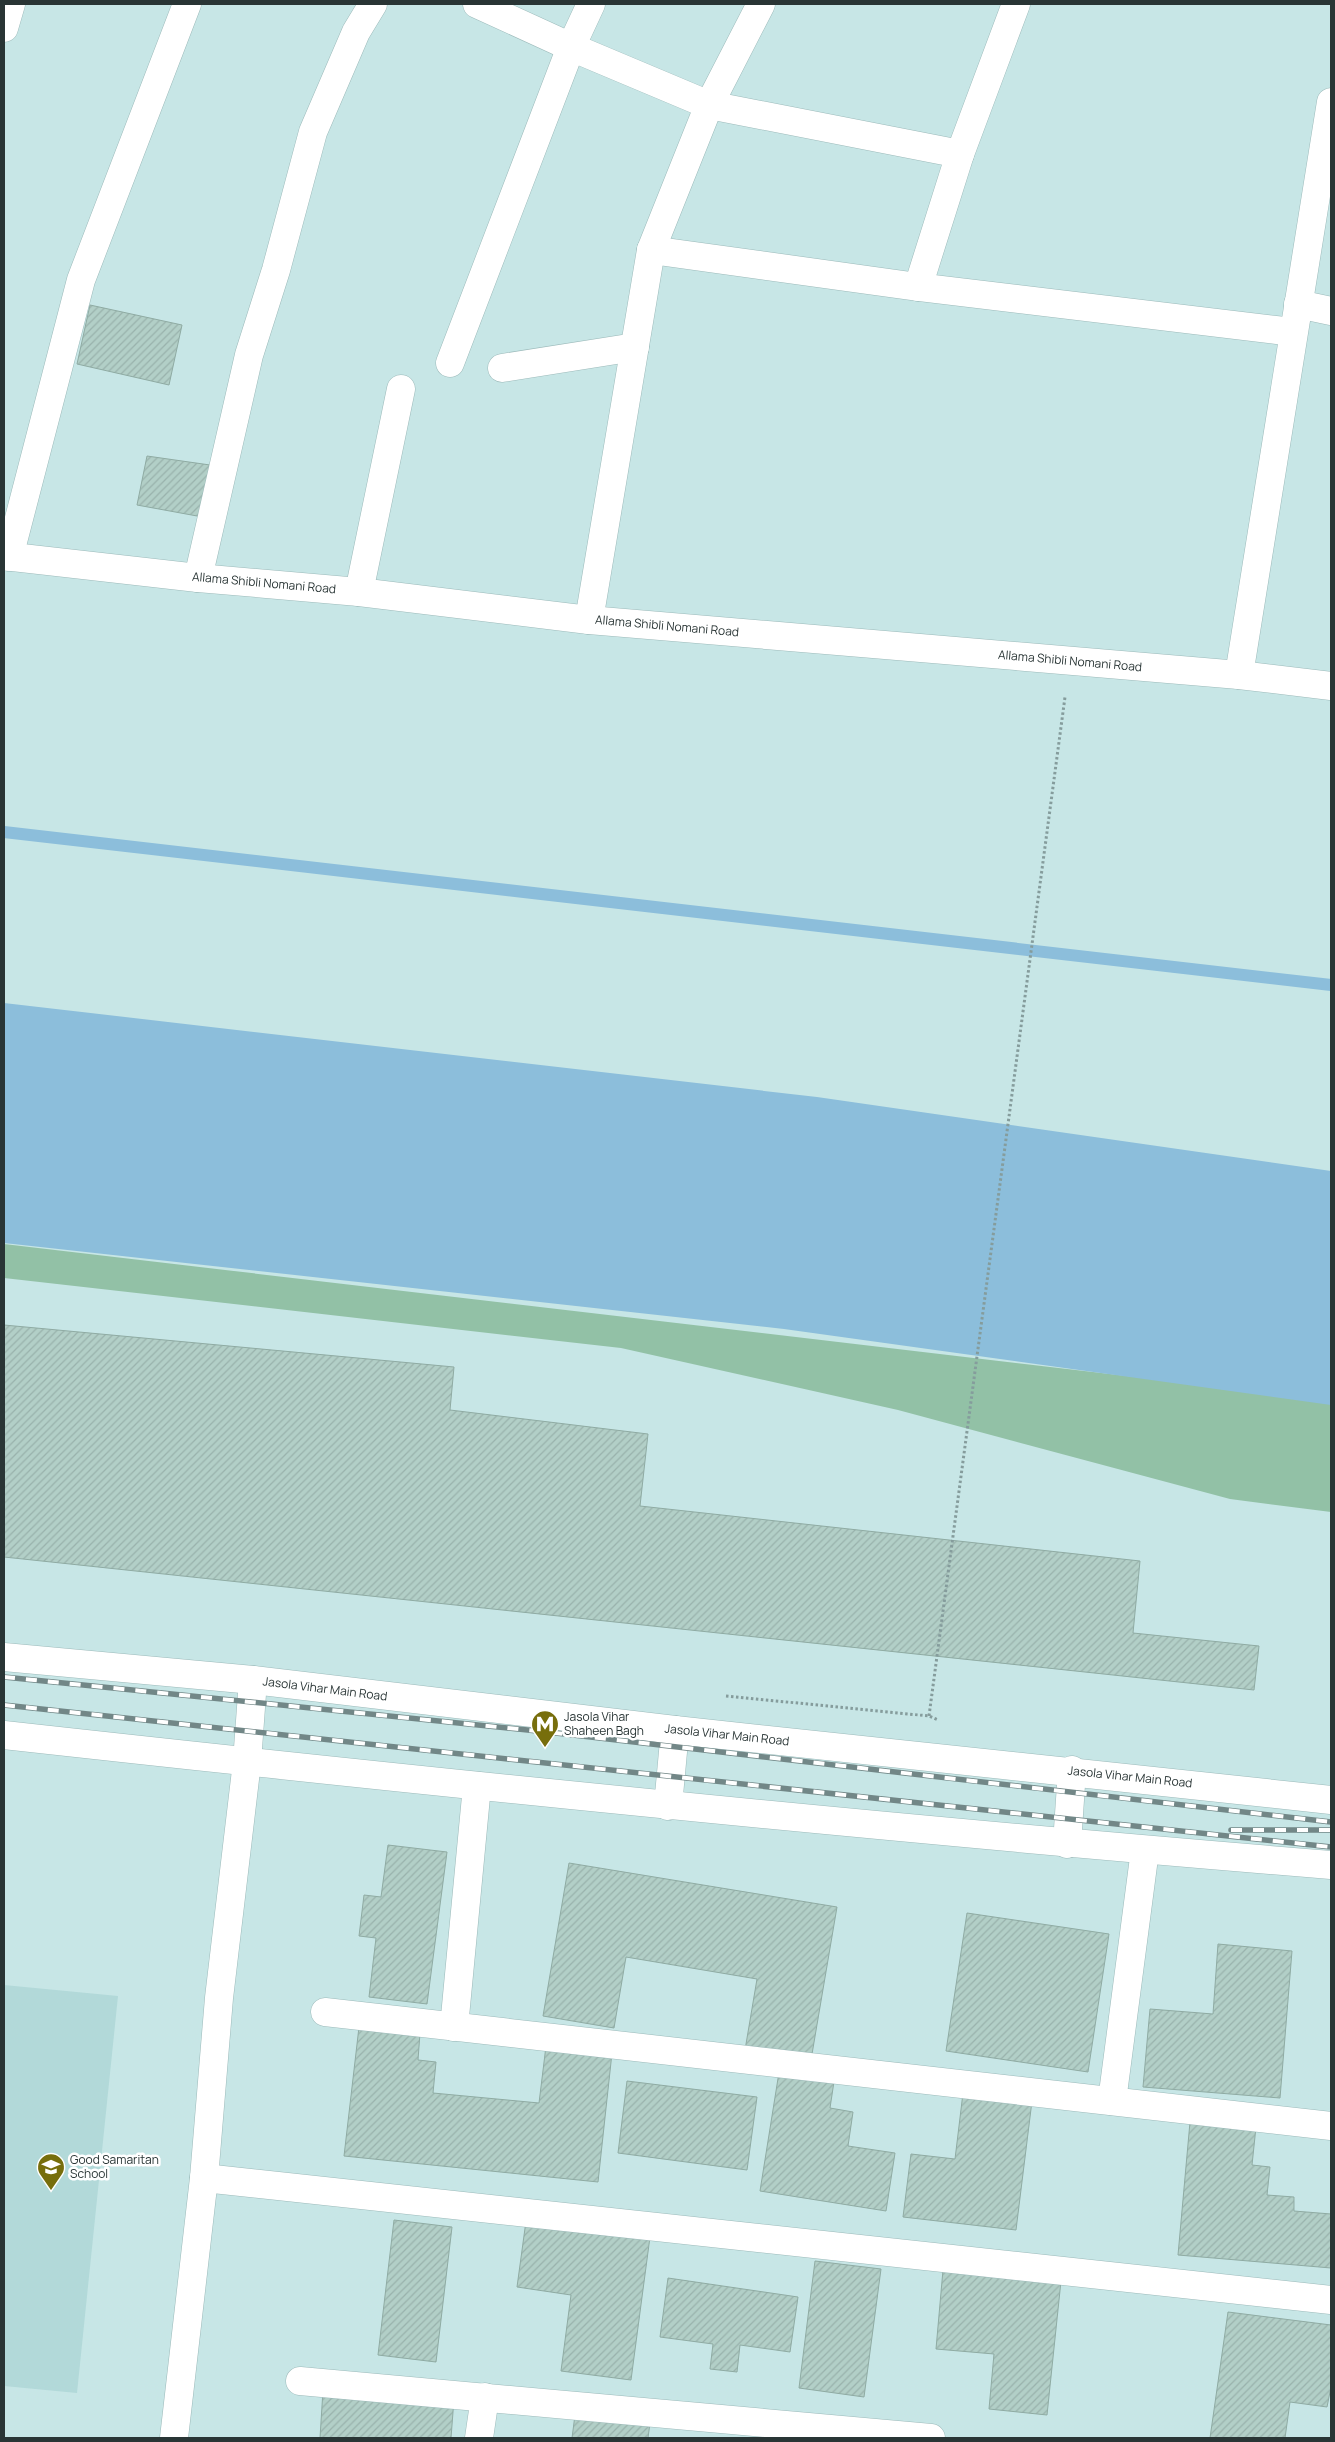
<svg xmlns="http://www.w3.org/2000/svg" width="1335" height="2442" font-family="Manrope,sans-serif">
	<defs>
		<pattern id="building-hatch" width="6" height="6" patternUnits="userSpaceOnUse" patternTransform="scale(1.25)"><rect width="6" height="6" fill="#b2cfc7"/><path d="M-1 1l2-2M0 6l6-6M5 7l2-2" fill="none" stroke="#99b2ac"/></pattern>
	</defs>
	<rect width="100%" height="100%" fill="#c7e6e6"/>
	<path fill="#b2d9d9" d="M 4,1985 L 118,1996 L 77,2393 L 4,2386 Z"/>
	<path fill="#92c1a6" d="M 4,1244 L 1331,1400 L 1331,1512 L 1230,1499 L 898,1410 L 621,1348 L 4,1278 Z"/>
	<path fill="#8cbedb" d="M 4,1003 L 817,1097 L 1331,1171 L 1331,1405 L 784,1329 L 4,1243 Z"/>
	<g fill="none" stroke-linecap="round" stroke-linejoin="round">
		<path stroke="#8cbedb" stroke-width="12" d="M 4,832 L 1331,985"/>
	</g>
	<g fill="url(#building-hatch)" stroke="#8faba3">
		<path d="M 90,305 L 182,325 L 169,385 L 77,364 Z"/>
		<path d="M 147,456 L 217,466 L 208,518 L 137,505 Z"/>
		<path d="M 4,1325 L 454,1367 L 450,1410 L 648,1434 L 640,1506 L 1140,1561 L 1133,1633 L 1259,1646 L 1254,1690 L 4,1557 Z"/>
		<path d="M 388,1845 L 447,1852 L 427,2004 L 369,1997 L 376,1938 L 359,1936 L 364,1895 L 381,1897 Z"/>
		<path d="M 569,1863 L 837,1907 L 811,2060 L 745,2050 L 757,1979 L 626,1957 L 614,2028 L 543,2016 Z"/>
		<path d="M 967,1913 L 1109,1934 L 1088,2072 L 946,2051 Z"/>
		<path d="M 1218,1944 L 1292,1951 L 1280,2098 L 1143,2087 L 1150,2009 L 1213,2014 Z"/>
		<path d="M 359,2027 L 420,2033 L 418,2060 L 436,2062 L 433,2093 L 539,2103 L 546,2046 L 612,2053 L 598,2182 L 344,2156 Z"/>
		<path d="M 780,2066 L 835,2075 L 830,2108 L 853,2112 L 848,2146 L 895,2153 L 886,2211 L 760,2191 Z"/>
		<path d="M 627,2081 L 757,2097 L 747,2170 L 618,2153 Z"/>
		<path d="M 963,2093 L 1032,2101 L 1016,2230 L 903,2217 L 911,2154 L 955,2159 Z"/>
		<path d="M 1190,2122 L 1256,2127 L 1252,2165 L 1270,2167 L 1267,2195 L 1294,2197 L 1294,2211 L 1331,2214 L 1331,2268 L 1178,2255 Z"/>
		<path d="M 394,2220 L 452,2227 L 436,2362 L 378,2355 Z"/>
		<path d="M 526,2221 L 650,2237 L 631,2380 L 561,2371 L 571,2295 L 517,2287 Z"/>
		<path d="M 815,2261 L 881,2269 L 864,2397 L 799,2388 Z"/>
		<path d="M 943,2270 L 1061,2281 L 1047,2415 L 989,2409 L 994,2354 L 936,2349 Z"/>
		<path d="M 668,2278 L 798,2297 L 790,2352 L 740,2345 L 737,2372 L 710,2369 L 713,2344 L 660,2337 Z"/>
		<path d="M 1228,2312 L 1331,2325 L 1331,2387 L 1327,2407 L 1290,2402 L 1285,2438 L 1210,2438 Z"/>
		<path d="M 323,2390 L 454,2399 L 451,2438 L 320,2438 Z"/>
		<path d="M 575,2415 L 650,2423 L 648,2438 L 572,2438 Z"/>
	</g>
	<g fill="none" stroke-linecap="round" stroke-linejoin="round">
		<g stroke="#9cbaba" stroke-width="29">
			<g id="minor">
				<path d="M 477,4 L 571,47 L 709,105 L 960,154"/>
				<path d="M 4,28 L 11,4"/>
				<path d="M 651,250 L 918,287 L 1293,332"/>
				<path d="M 918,287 L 960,154 L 1016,4"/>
				<path d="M 1298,304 L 1331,311"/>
				<path d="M 450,363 L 571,47 L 591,4"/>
				<path d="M 502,368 L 635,347"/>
				<path d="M 9,557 L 81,280 L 187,4"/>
				<path d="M 198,578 L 249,355 L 276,270 L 313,132 L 356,32 L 373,4"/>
				<path d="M 359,592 L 401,389"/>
				<path d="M 589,620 L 651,250 L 709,105 L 761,4"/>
				<path d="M 1239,675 L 1331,102"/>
				<path d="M 668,1806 L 675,1730"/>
				<path d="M 1067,1844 L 1072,1770"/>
				<path d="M 325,2012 L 1331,2126"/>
				<path d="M 454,2027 L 477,1786"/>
				<path d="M 1112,2101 L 1145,1850"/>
				<path d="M 204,2178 L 1331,2300"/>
				<path d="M 300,2381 L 931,2438"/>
				<path d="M 174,2438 L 204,2178 L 219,1998 L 247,1762 L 253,1680"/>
				<path d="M 479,2438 L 485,2397"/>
			</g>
		</g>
		<g stroke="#9cbaba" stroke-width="29">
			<g id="tertiary">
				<path d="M 4,556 L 198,578 L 359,592 L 589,620 L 1239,675 L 1331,686"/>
				<path d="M 4,1657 L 253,1680 L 675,1730 L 1331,1800"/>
				<path d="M 4,1735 C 446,1784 888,1829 1331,1865"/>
			</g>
		</g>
		<g stroke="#859c9c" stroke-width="3" stroke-dasharray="2.5 2.5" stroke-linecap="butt">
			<path d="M 726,1696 L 929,1716 L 938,1720"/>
			<path d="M 929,1716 L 1065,697"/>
		</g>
		<use href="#minor" stroke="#fff" stroke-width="28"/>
		<use href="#tertiary" stroke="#fff" stroke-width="28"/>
		<g stroke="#728787" stroke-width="5.5">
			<g id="rail">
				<path d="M 4,1677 L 547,1732 L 1331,1822"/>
				<path d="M 4,1705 L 1331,1847"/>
				<path d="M 1231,1830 L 1331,1830"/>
			</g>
		</g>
		<use href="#rail" stroke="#fff" stroke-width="4" stroke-dasharray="11" stroke-linecap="butt"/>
	</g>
	<defs>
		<g id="metro-pin" transform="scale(1.4375)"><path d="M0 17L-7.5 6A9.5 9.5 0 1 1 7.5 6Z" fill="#776e0c" stroke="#fff"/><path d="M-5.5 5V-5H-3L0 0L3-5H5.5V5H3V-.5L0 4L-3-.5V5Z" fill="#fff"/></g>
		<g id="school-pin" transform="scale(1.4375)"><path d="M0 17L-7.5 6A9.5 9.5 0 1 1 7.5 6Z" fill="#776e0c" stroke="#fff"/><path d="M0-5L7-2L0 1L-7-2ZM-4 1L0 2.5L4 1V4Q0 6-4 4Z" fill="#fff"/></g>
	</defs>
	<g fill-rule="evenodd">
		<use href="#metro-pin" x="545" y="1724"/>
		<use href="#school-pin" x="51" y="2167"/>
	</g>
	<g text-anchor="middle" stroke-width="5" stroke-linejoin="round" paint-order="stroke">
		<g font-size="12" fill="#293535" stroke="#fff">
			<text transform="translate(264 583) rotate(5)" y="4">Allama Shibli Nomani Road</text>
			<text transform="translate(667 626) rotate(5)" y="4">Allama Shibli Nomani Road</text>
			<text transform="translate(1070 661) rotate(5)" y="4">Allama Shibli Nomani Road</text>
			<text transform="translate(325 1689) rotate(7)" y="4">Jasola Vihar Main Road</text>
			<text transform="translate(727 1735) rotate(6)" y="4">Jasola Vihar Main Road</text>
			<text transform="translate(1130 1777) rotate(6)" y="4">Jasola Vihar Main Road</text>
		</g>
		<g font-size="12" fill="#293535" stroke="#fff" text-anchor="start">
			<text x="564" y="1721">Jasola Vihar<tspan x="564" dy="14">Shaheen Bagh</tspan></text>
			<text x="70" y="2164">Good Samaritan<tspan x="70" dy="14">School</tspan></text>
		</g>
	</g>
	<rect width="1335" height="2442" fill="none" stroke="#293535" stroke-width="10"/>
</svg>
